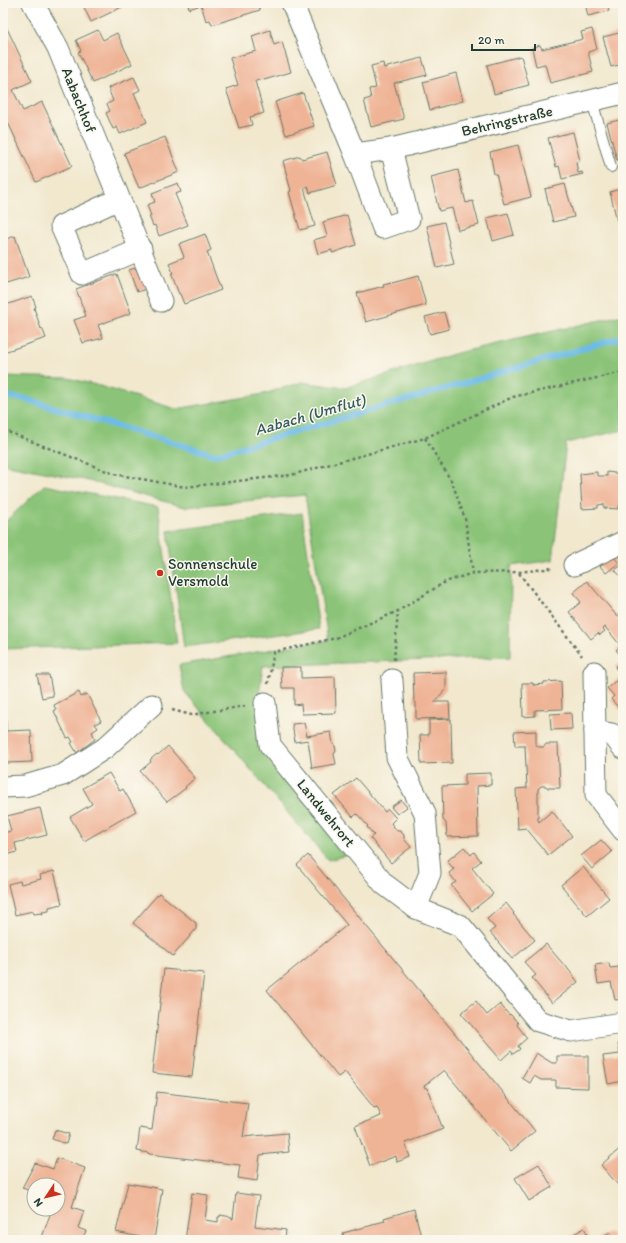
<svg xmlns="http://www.w3.org/2000/svg" width="626" height="1243" font-family="Itim,sans-serif">
	<rect width="100%" height="100%" fill="#fbf7ec"/>
	<filter id="ink" filterUnits="userSpaceOnUse"><feTurbulence type="fractalNoise" baseFrequency=".025" numOctaves="2"/><feDisplacementMap in="SourceGraphic" scale="8" xChannelSelector="R" yChannelSelector="G"/><feConvolveMatrix kernelMatrix="1 2 1 2 8 2 1 2 1" color-interpolation-filters="sRGB"/></filter>
	<filter id="wash" filterUnits="userSpaceOnUse"><feTurbulence type="fractalNoise" baseFrequency=".012" numOctaves="4" result="noise"/><feDisplacementMap in="SourceGraphic" scale="16" xChannelSelector="R" yChannelSelector="G"/><feGaussianBlur stdDeviation="0.9" result="paint"/><feColorMatrix in="noise" values="0 0 0 0 0 0 0 0 0 0 0 0 0 0 0 0 0 1.4 0 .05"/><feComposite in="paint" operator="in"/></filter>
	<g filter="url(#wash)">
		<rect width="100%" height="100%" fill="#f1e8ce"/>
		<g fill="#8bc478" stroke="#558056">
			<path d="M 623,315 L 623,430 L 566,443 L 553,560 L 511,566 L 510,657 L 263,666 L 259,695 L 264,746 L 351,854 L 328,860 L 184,691 L 179,665 L 328,640 L 305,495 L 185,507 L 85,480 L 3,464 L 3,376 L 68,378 L 100,386 L 176,409 L 264,394 L 302,382 L 345,388 L 457,353 Z"/>
			<path d="M 44,485 L 158,507 L 177,643 L 3,649 L 3,524 Z"/>
			<path d="M 302,513 L 319,629 L 184,647 L 168,531 Z"/>
		</g>
		<g fill="none" stroke-linecap="round" stroke-linejoin="round">
			<path stroke="#6dbce7" stroke-width="6" d="M 3,396 L 25,399 L 215,455 L 623,337"/>
		</g>
		<g id="blocks">
			<g fill="#efb496">
				<path d="M 82,3 L 130,3 L 91,22 Z"/>
				<path d="M 188,3 L 257,3 L 260,10 L 212,25 L 210,20 L 206,21 L 201,5 L 189,9 Z"/>
				<path d="M 585,3 L 607,3 L 609,11 L 588,16 Z"/>
				<path d="M 3,20 L 32,81 L 13,90 L 23,111 L 42,102 L 72,166 L 36,182 L 3,112 Z"/>
				<path d="M 592,29 L 597,49 L 588,52 L 593,72 L 550,83 L 545,64 L 536,66 L 532,48 L 540,45 L 542,49 L 583,39 L 581,32 Z"/>
				<path d="M 98,30 L 103,40 L 117,33 L 132,64 L 93,83 L 78,52 L 81,51 L 76,40 Z"/>
				<path d="M 270,30 L 274,45 L 282,42 L 291,72 L 264,80 L 264,79 L 255,81 L 264,113 L 250,117 L 252,125 L 239,128 L 226,89 L 238,85 L 230,58 L 256,51 L 252,36 Z"/>
				<path d="M 623,32 L 623,64 L 611,67 L 603,37 Z"/>
				<path d="M 521,56 L 529,85 L 494,94 L 487,65 Z"/>
				<path d="M 422,58 L 427,75 L 394,83 L 404,119 L 371,127 L 364,100 L 371,98 L 369,89 L 376,88 L 371,66 L 383,63 L 384,68 Z"/>
				<path d="M 456,73 L 463,101 L 430,110 L 423,82 Z"/>
				<path d="M 134,77 L 140,90 L 134,93 L 147,122 L 120,134 L 117,127 L 113,129 L 106,113 L 110,111 L 107,104 L 113,101 L 108,88 Z"/>
				<path d="M 303,93 L 314,126 L 286,135 L 275,102 Z"/>
				<path d="M 623,119 L 623,158 L 617,160 L 607,123 Z"/>
				<path d="M 573,132 L 580,161 L 576,162 L 578,173 L 582,172 L 583,174 L 562,179 L 559,166 L 556,167 L 548,138 Z"/>
				<path d="M 165,137 L 179,172 L 139,188 L 124,153 Z"/>
				<path d="M 518,145 L 531,197 L 504,204 L 496,174 L 494,174 L 490,152 Z"/>
				<path d="M 327,152 L 337,185 L 310,193 L 308,186 L 304,188 L 315,226 L 300,230 L 289,192 L 291,191 L 283,161 L 300,156 L 302,159 Z"/>
				<path d="M 458,170 L 466,203 L 473,201 L 479,225 L 458,230 L 452,208 L 439,211 L 431,177 Z"/>
				<path d="M 178,183 L 181,192 L 175,194 L 188,225 L 159,236 L 155,225 L 153,226 L 149,216 L 151,216 L 147,205 L 155,202 L 152,193 Z"/>
				<path d="M 565,184 L 574,217 L 553,222 L 545,189 Z"/>
				<path d="M 623,188 L 623,220 L 617,221 L 610,192 Z"/>
				<path d="M 508,213 L 514,235 L 493,241 L 487,218 Z"/>
				<path d="M 347,215 L 356,245 L 332,253 L 332,250 L 318,254 L 314,240 L 327,236 L 323,222 Z"/>
				<path d="M 444,222 L 454,264 L 437,268 L 427,226 Z"/>
				<path d="M 205,234 L 211,250 L 207,252 L 221,290 L 184,304 L 180,294 L 179,294 L 171,273 L 173,273 L 169,263 L 184,257 L 179,244 Z"/>
				<path d="M 15,236 L 29,277 L 3,285 L 3,240 Z"/>
				<path d="M 138,267 L 146,289 L 137,292 L 129,270 Z"/>
				<path d="M 117,274 L 131,313 L 98,325 L 103,338 L 83,343 L 74,320 L 86,316 L 76,289 Z"/>
				<path d="M 418,276 L 426,305 L 366,322 L 357,293 L 384,286 L 383,284 L 392,282 L 392,283 Z"/>
				<path d="M 32,296 L 36,307 L 34,308 L 41,329 L 42,328 L 46,338 L 4,352 L 3,306 Z"/>
				<path d="M 444,312 L 449,329 L 430,334 L 425,317 Z"/>
				<path d="M 597,472 L 597,476 L 607,476 L 607,472 L 622,474 L 622,478 L 623,478 L 623,506 L 619,506 L 619,509 L 604,508 L 604,504 L 598,505 L 598,508 L 582,509 L 580,474 Z"/>
				<path d="M 613,556 L 619,563 L 606,573 L 600,566 Z"/>
				<path d="M 623,564 L 623,579 L 615,570 Z"/>
				<path d="M 587,581 L 617,616 L 623,611 L 623,656 L 622,657 L 616,650 L 621,646 L 605,627 L 603,629 L 605,631 L 600,635 L 598,633 L 591,639 L 569,612 L 581,602 L 573,593 Z"/>
				<path d="M 623,661 L 623,713 L 611,699 L 614,696 L 607,688 L 622,676 L 615,667 Z"/>
				<path d="M 281,667 L 301,667 L 301,678 L 335,677 L 336,713 L 302,714 L 301,704 L 294,705 L 294,688 L 282,688 Z"/>
				<path d="M 446,672 L 446,689 L 434,702 L 449,702 L 450,718 L 416,719 L 416,702 L 414,702 L 413,673 Z"/>
				<path d="M 37,675 L 49,675 L 53,696 L 42,698 Z"/>
				<path d="M 561,681 L 562,709 L 535,710 L 535,716 L 523,717 L 522,683 L 533,683 L 533,685 L 544,684 L 544,682 Z"/>
				<path d="M 79,692 L 81,697 L 87,694 L 101,721 L 95,724 L 98,728 L 92,732 L 95,739 L 77,753 L 71,743 L 73,742 L 70,737 L 67,738 L 54,711 L 56,710 L 54,705 Z"/>
				<path d="M 571,713 L 572,729 L 551,730 L 550,714 Z"/>
				<path d="M 451,719 L 452,763 L 421,764 L 420,735 L 429,735 L 429,720 Z"/>
				<path d="M 3,721 L 6,721 L 6,731 L 31,730 L 32,762 L 7,763 L 7,746 L 3,746 Z"/>
				<path d="M 304,723 L 307,736 L 331,732 L 333,744 L 335,746 L 336,751 L 334,754 L 336,764 L 312,768 L 308,740 L 295,742 L 292,724 Z"/>
				<path d="M 536,731 L 536,745 L 539,747 L 544,747 L 546,744 L 558,744 L 560,788 L 548,788 L 546,786 L 541,786 L 538,789 L 538,820 L 539,822 L 552,811 L 572,836 L 548,855 L 526,828 L 518,829 L 516,789 L 527,788 L 525,746 L 515,746 L 514,732 Z"/>
				<path d="M 168,746 L 195,778 L 185,787 L 186,788 L 167,802 L 140,771 L 151,762 L 150,760 L 157,754 L 158,755 Z"/>
				<path d="M 109,773 L 120,791 L 123,789 L 136,811 L 84,841 L 70,817 L 92,804 L 83,788 Z"/>
				<path d="M 491,773 L 491,785 L 477,786 L 478,836 L 447,837 L 446,823 L 443,820 L 442,786 L 465,785 L 465,774 Z"/>
				<path d="M 356,778 L 385,812 L 388,809 L 396,818 L 391,823 L 397,831 L 400,831 L 404,835 L 404,839 L 411,847 L 391,863 L 370,838 L 374,835 L 367,827 L 368,826 L 357,814 L 353,817 L 334,795 Z"/>
				<path d="M 401,800 L 407,807 L 397,814 L 391,807 Z"/>
				<path d="M 40,808 L 47,835 L 15,843 L 17,852 L 3,856 L 3,833 L 11,831 L 7,816 Z"/>
				<path d="M 601,840 L 612,852 L 592,869 L 581,856 Z"/>
				<path d="M 464,847 L 471,855 L 474,852 L 481,861 L 472,868 L 493,894 L 472,911 L 451,885 L 456,882 L 449,873 L 454,869 L 447,861 Z"/>
				<path d="M 308,855 L 535,1131 L 511,1151 L 444,1070 L 424,1086 L 425,1088 L 427,1088 L 443,1129 L 405,1143 L 410,1157 L 397,1162 L 396,1156 L 370,1166 L 355,1126 L 381,1116 L 377,1107 L 374,1108 L 345,1072 L 338,1077 L 267,990 L 347,925 L 297,865 Z"/>
				<path d="M 583,867 L 609,898 L 587,916 L 561,885 Z"/>
				<path d="M 54,871 L 62,904 L 49,907 L 49,911 L 42,912 L 43,914 L 41,913 L 34,914 L 33,911 L 15,915 L 8,884 L 20,881 L 21,884 L 41,879 L 40,875 Z"/>
				<path d="M 159,893 L 196,923 L 196,929 L 173,956 L 133,923 Z"/>
				<path d="M 506,903 L 514,913 L 513,914 L 535,940 L 512,959 L 490,932 L 495,928 L 487,919 Z"/>
				<path d="M 546,944 L 564,965 L 565,965 L 578,982 L 552,1003 L 532,978 L 536,975 L 524,962 Z"/>
				<path d="M 609,963 L 610,968 L 619,967 L 620,964 L 623,964 L 623,999 L 615,1000 L 611,982 L 598,984 L 595,965 Z"/>
				<path d="M 164,969 L 204,973 L 192,1077 L 152,1073 Z"/>
				<path d="M 476,1001 L 487,1015 L 500,1004 L 509,1015 L 510,1014 L 518,1023 L 517,1025 L 527,1038 L 518,1046 L 520,1049 L 513,1054 L 511,1051 L 501,1060 L 461,1013 Z"/>
				<path d="M 623,1043 L 623,1081 L 608,1084 L 603,1056 L 620,1054 L 618,1044 Z"/>
				<path d="M 536,1053 L 552,1063 L 557,1063 L 557,1056 L 588,1056 L 588,1088 L 556,1087 L 556,1080 L 541,1080 L 534,1076 L 530,1083 L 522,1078 Z"/>
				<path d="M 157,1092 L 248,1103 L 243,1137 L 287,1133 L 289,1152 L 260,1155 L 257,1181 L 238,1178 L 240,1165 L 149,1154 L 149,1153 L 137,1151 L 140,1128 L 152,1130 Z"/>
				<path d="M 55,1130 L 69,1134 L 66,1144 L 52,1139 Z"/>
				<path d="M 3,1140 L 8,1144 L 3,1149 Z"/>
				<path d="M 623,1146 L 623,1191 L 601,1165 Z"/>
				<path d="M 57,1158 L 85,1168 L 72,1207 L 84,1211 L 78,1228 L 86,1231 L 82,1240 L 41,1240 L 52,1209 L 58,1209 L 58,1185 L 34,1185 L 34,1192 L 22,1188 L 35,1163 L 53,1169 Z"/>
				<path d="M 539,1164 L 552,1187 L 529,1201 L 515,1178 Z"/>
				<path d="M 128,1183 L 162,1189 L 154,1240 L 116,1232 Z"/>
				<path d="M 192,1193 L 208,1195 L 205,1220 L 218,1222 L 218,1217 L 220,1217 L 220,1215 L 232,1217 L 232,1219 L 233,1219 L 236,1193 L 259,1196 L 255,1226 L 286,1230 L 285,1240 L 185,1240 Z"/>
				<path d="M 414,1209 L 422,1240 L 344,1240 L 343,1233 L 373,1225 L 373,1224 L 385,1221 L 384,1218 Z"/>
				<path d="M 584,1228 L 591,1240 L 564,1240 Z"/>
				<path d="M 610,1232 L 615,1240 L 596,1240 Z"/>
			</g>
		</g>
	</g>
	<g filter="url(#ink)">
		<use href="#blocks" fill-opacity="0" stroke="#68796a" stroke-width="1"/>
		<g fill="none" stroke-linecap="round" stroke-linejoin="round">
			<g stroke="#68796a" stroke-width="12">
				<path id="service" d="M 592,101 L 611,167"/>
			</g>
			<g stroke="#68796a" stroke-width="23">
				<g id="minor">
					<path d="M 33,3 L 58,48 L 161,301"/>
					<path d="M 292,3 L 355,154 L 383,228 L 409,219 L 391,149"/>
					<path d="M 355,154 L 391,149 L 623,93"/>
					<path d="M 119,199 L 61,226 L 82,274 L 141,249"/>
					<path d="M 574,565 L 623,542"/>
					<path d="M 594,672 L 596,795 L 623,830"/>
					<path d="M 392,680 L 397,757 L 425,813 L 430,873 L 416,908 L 461,926 L 538,1021 L 571,1031 L 623,1023"/>
					<path d="M 265,703 L 270,745 L 384,884 L 416,908"/>
					<path d="M 595,731 L 612,734 L 623,748"/>
					<path d="M 3,787 L 25,786 L 63,775 L 105,748 L 152,705"/>
				</g>
			</g>
			<g stroke="#68796a" stroke-width="2.5" stroke-dasharray="3 3" stroke-linecap="butt">
				<path d="M 3,430 L 114,474 L 185,487 L 291,475 L 425,438 L 513,397 L 623,372"/>
				<path d="M 425,438 L 452,482 L 465,519 L 473,573"/>
				<path d="M 519,573 L 582,656"/>
				<path d="M 394,660 L 398,611"/>
				<path d="M 268,684 L 274,652 L 336,638 L 398,611 L 445,582 L 473,573 L 519,572 L 553,568"/>
				<path d="M 172,710 L 191,715 L 245,706"/>
			</g>
			<use href="#service" stroke="#fff" stroke-width="10"/>
			<use href="#minor" stroke="#fff" stroke-width="21"/>
		</g>
	</g>
	<circle fill="#c8321e" stroke="#fbf7ec" stroke-width="1.5" cx="160" cy="573" r="4"/>
	<g text-anchor="middle" stroke-width="3" stroke-linejoin="round" paint-order="stroke">
		<g font-size="15" fill="#1f3d34" stroke="#fbf7ec">
			<text transform="translate(79 100) rotate(68)" y="5">Aabachhof</text>
			<text transform="translate(507 121) rotate(-13)" y="5">Behringstraße</text>
			<text transform="translate(326 813) rotate(51)" y="5">Landwehrort</text>
		</g>
		<g font-size="15" fill="#1f3d34" stroke="#fbf7ec" text-anchor="start">
			<text x="168" y="569">Sonnenschule<tspan x="168" dy="17">Versmold</tspan></text>
		</g>
		<g font-size="16" font-style="italic" fill="#325d61" stroke="#fbf7ec">
			<text transform="translate(310 414) rotate(-16)" y="6">Aabach (Umflut)</text>
		</g>
	</g>
	<rect width="626" height="1243" fill="none" stroke="#fbf7ec" stroke-width="16"/>
	<g transform="translate(46 1197) rotate(235)"><circle r="19" fill="#fbf7ec" stroke="#a3ada2"/>
	<path d="M0-3L7 15L0 10L-7 15Z" fill="#c8321e"/>
	<text y="-6" font-size="11" font-weight="bold" text-anchor="middle" fill="#1f3d34">N</text>
	</g>
	<path d="M472 44v6h63v-6" fill="none" stroke="#1f3d34" stroke-width="2"/>
	<text x="478" y="44" font-size="12" fill="#1f3d34" stroke="#fbf7ec" stroke-width="3" paint-order="stroke">20 m</text>
</svg>
